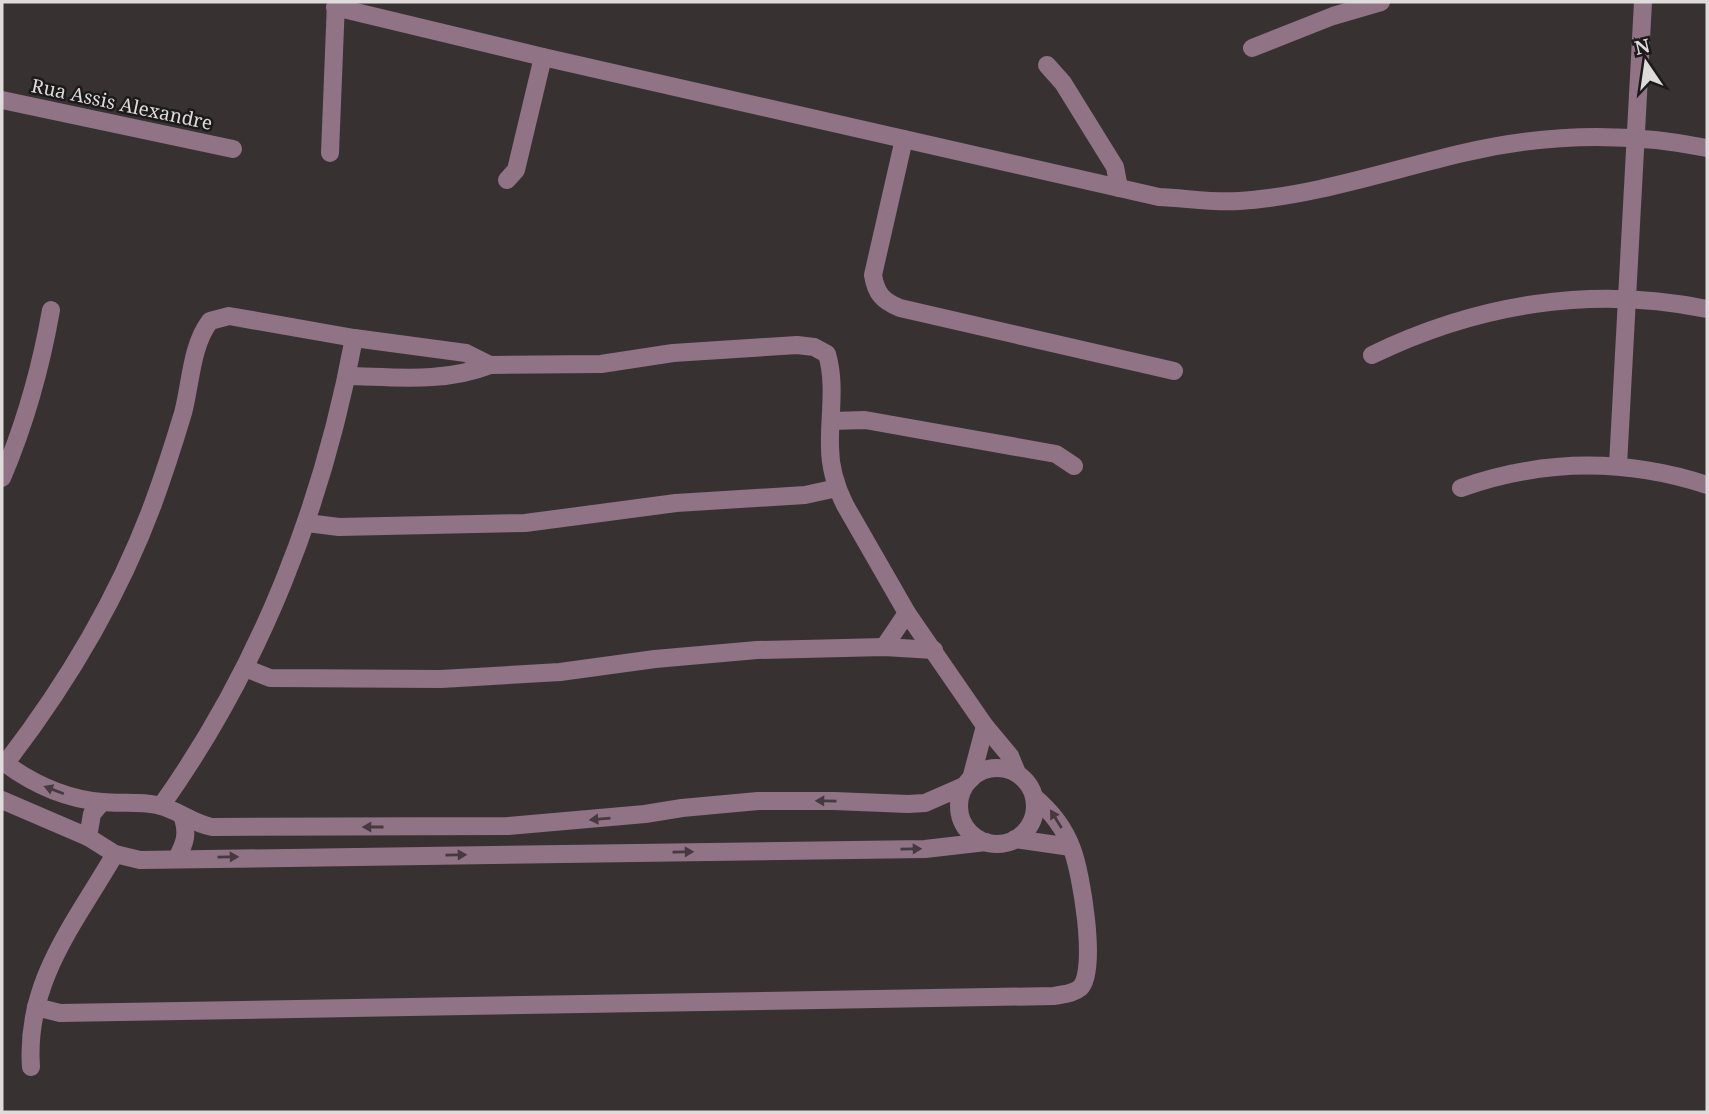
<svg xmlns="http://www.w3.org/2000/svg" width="1709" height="1114" font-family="'Noto Serif',serif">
	<rect width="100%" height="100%" fill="#383132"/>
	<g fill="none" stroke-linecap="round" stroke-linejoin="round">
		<g stroke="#917386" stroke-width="18">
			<path d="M 335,7 L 543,57 L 1159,197 C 1185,198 1213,203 1239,201 C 1315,196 1390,170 1463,153 C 1543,134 1627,132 1707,148"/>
			<path d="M 1252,48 L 1333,16 L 1381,2"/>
			<path d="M 1047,65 L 1063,83 L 1115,167 L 1119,188"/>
			<path d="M 2,100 L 233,149"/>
			<path d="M 904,139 L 873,275 C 876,294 883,301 900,308 L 1174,371"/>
			<path d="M 330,153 L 336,2"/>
			<path d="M 507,180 L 516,170 L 543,57"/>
			<path d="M 1372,355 C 1477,304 1592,285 1707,309"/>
			<path d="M 347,376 C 395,377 444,383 490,365"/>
			<path d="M 831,421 L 865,420 L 1056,454 L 1074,466"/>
			<path d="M 1618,465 L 1643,2"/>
			<path d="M 2,478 C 25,424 41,367 51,310"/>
			<path d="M 1461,488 C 1543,459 1624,458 1707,485"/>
			<path d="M 307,523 L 339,527 L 525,523 L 676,503 L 805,495 L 837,488"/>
			<path d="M 884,647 L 907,613"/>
			<path d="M 245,668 L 270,678 L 441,679 L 560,672 L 655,659 L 757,650 L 884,647 L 934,650"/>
			<path d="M 2,761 C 31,783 66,799 102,802 C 120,804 139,801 157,805 C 177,809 191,823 212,827 L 508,826 L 645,814 L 682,808 L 758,801 L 834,801 L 908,804 L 925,803 L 964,786"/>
			<path d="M 5,764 C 66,685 118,598 153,504 C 164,474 174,443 183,413 C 191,383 191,346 210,321 L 229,316 L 354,338 L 466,353 L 490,365 L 601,364 L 673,353 L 797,345 L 814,347 L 827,354 C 836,385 829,416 830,447 C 830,468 836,487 845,505 L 907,613 L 985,726 L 1010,756 L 1017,773"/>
			<circle cx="997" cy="806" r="38"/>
			<path d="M 971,779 L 985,726"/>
			<path d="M 2,800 L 88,837 L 115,854 L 140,860 L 925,849 L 986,842"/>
			<path d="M 161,806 C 260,667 323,506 354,338"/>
			<path d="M 88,837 L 92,814 L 102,802"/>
			<path d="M 1015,839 L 1071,847"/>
			<path d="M 177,858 C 185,843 188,834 183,818"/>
			<path d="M 36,1007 L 60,1013 L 1054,996 C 1063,994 1073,994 1080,988 C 1098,971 1081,871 1072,849 C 1064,827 1051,811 1034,797"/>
			<path d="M 31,1067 C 25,982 75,923 115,854"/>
		</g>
	</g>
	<defs><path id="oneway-solid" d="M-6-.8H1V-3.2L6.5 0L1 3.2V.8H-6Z" transform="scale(1.75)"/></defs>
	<g fill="#463940">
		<use href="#oneway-solid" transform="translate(54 790) rotate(-159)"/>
		<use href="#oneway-solid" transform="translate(826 801) rotate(-179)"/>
		<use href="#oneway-solid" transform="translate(600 819) rotate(175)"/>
		<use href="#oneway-solid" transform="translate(1056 819) rotate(-122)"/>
		<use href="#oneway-solid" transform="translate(373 827) rotate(180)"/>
		<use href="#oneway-solid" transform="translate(911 849) rotate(-1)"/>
		<use href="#oneway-solid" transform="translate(683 852) rotate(-1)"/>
		<use href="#oneway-solid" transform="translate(456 855) rotate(-1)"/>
		<use href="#oneway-solid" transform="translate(228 857) rotate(-1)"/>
	</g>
	<g text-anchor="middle" stroke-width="5" stroke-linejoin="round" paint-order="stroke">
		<g font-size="19" fill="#dfdbdb" stroke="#1d1a1b">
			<text transform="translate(122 104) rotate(12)" y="7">Rua Assis Alexandre</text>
		</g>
	</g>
	<rect width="1709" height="1114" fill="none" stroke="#dfdbdb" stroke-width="7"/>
	<g transform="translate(1646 63) rotate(347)" stroke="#1d1a1b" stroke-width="5" paint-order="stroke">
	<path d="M0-5L12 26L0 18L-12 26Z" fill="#dfdbdb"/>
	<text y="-10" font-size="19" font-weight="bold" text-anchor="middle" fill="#dfdbdb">N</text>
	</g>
</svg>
